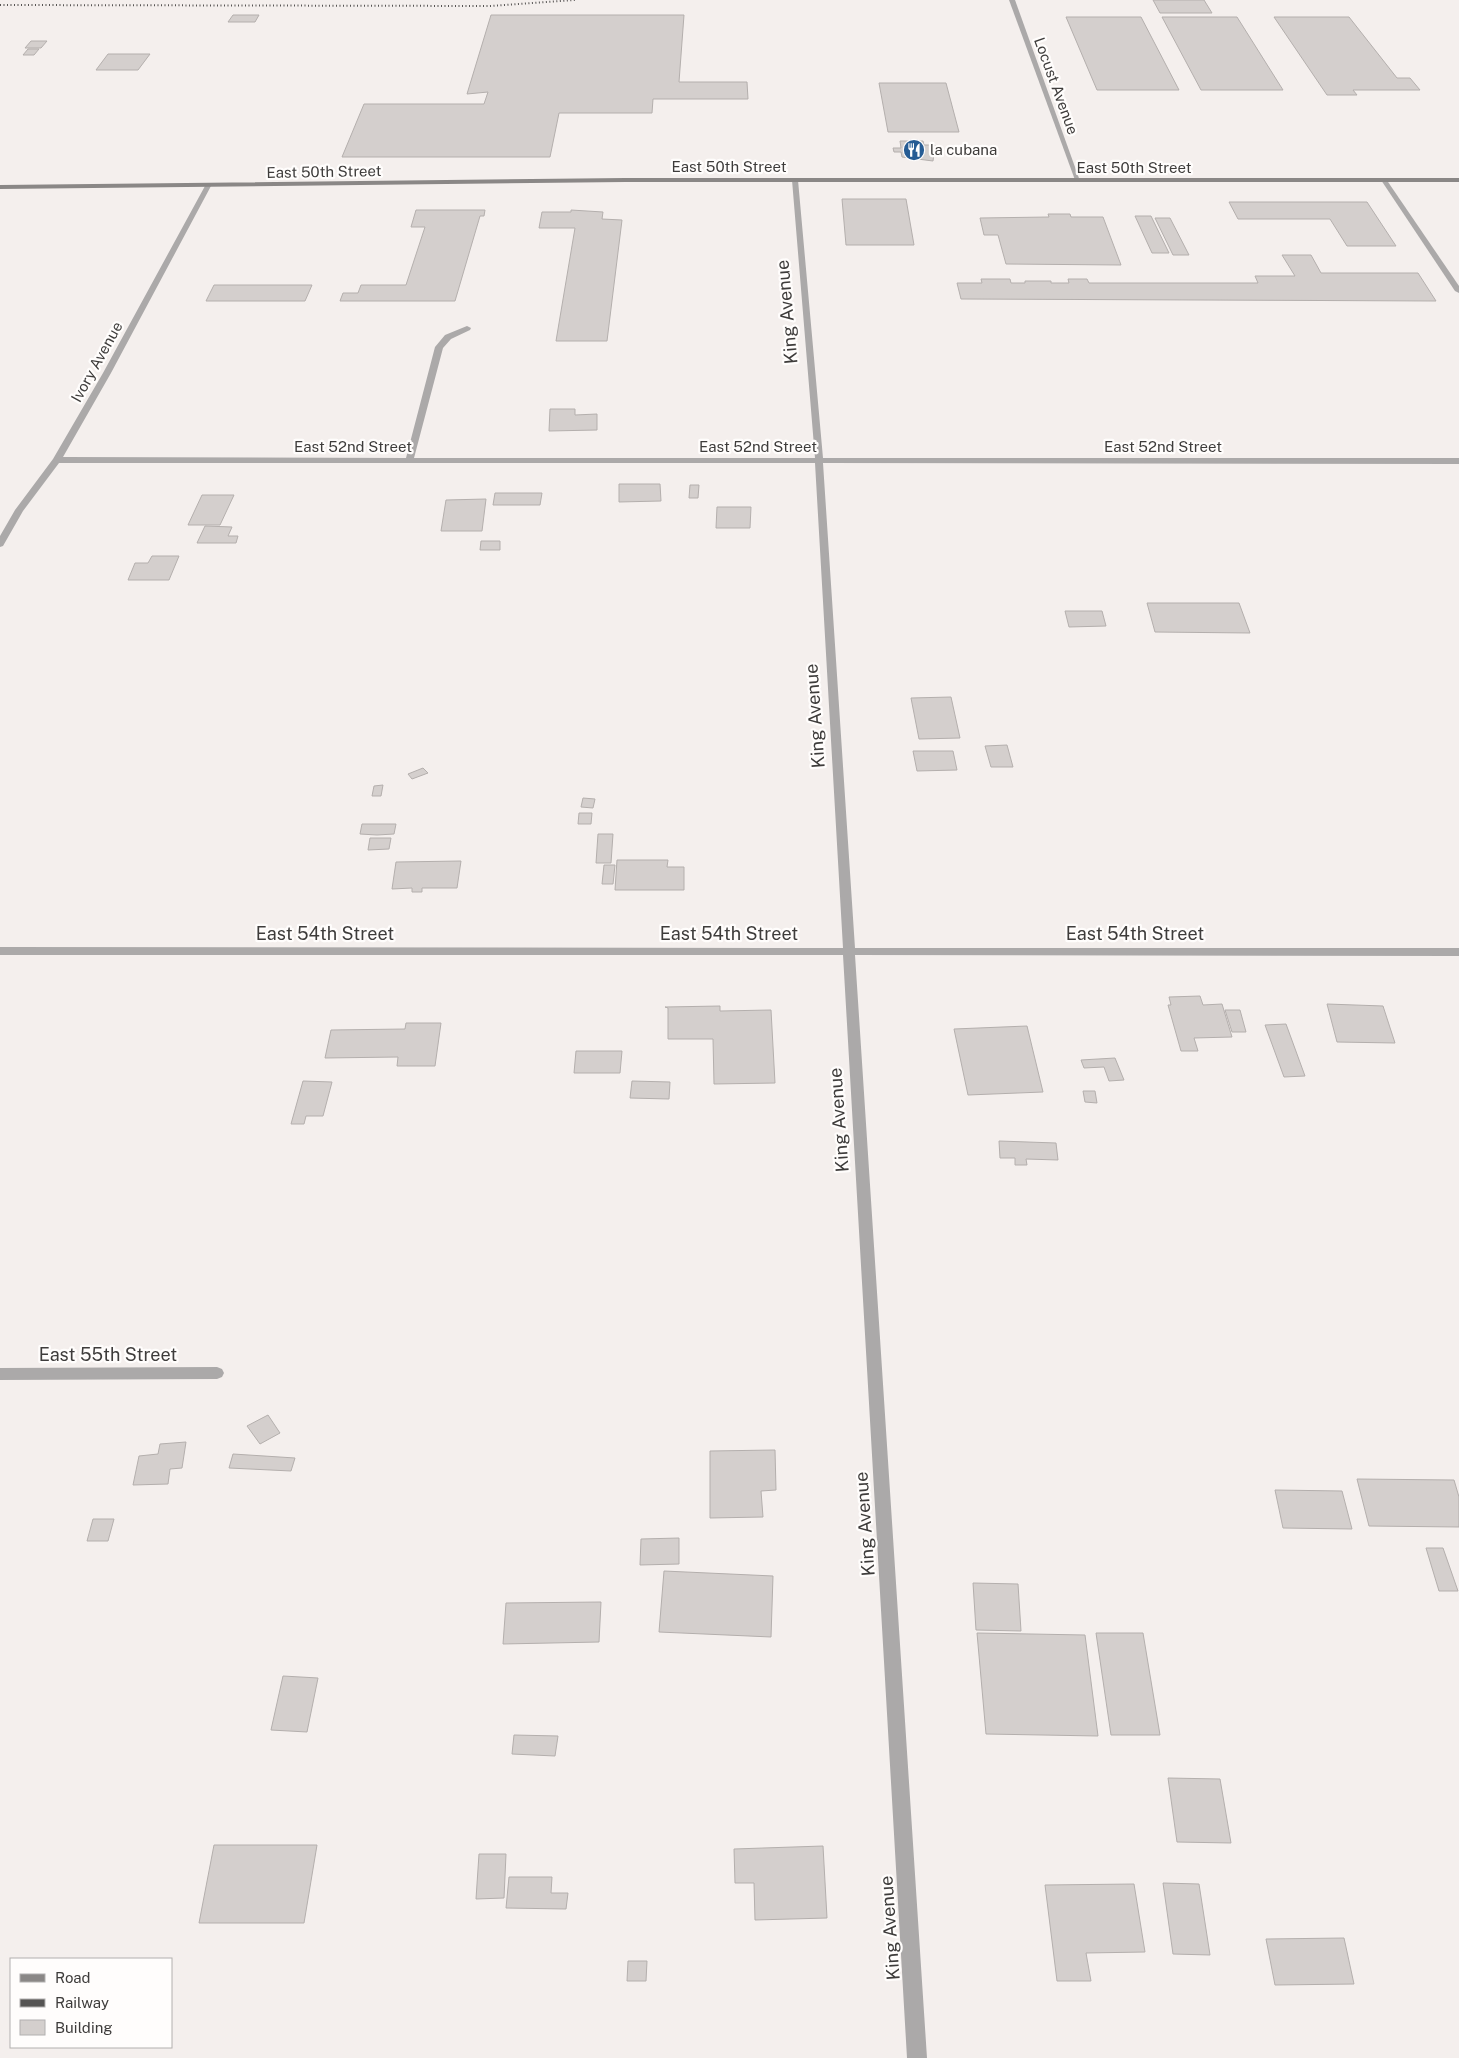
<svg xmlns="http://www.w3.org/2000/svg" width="1459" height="2058" font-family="'Public Sans',sans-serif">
	<rect width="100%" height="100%" fill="#f4efed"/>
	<g fill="#d4cfcd" stroke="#b4afad">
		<path d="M 1153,0 L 1204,0 L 1212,13 L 1160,13 Z"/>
		<path d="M 233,15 L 259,15 L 255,22 L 228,22 Z"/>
		<path d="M 491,15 L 684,15 L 679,82 L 747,82 L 748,99 L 653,99 L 652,113 L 559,113 L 550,157 L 342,157 L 364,104 L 484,104 L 488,92 L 467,94 Z"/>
		<path d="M 1066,17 L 1141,17 L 1179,90 L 1097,90 Z"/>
		<path d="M 1162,17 L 1237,17 L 1283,90 L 1201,90 Z"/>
		<path d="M 1274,17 L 1349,17 L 1397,78 L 1410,78 L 1420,90 L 1353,90 L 1357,95 L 1327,95 Z"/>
		<path d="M 31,41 L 47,41 L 41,48 L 25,48 Z"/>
		<path d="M 28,49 L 39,49 L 34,55 L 23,55 Z"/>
		<path d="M 108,54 L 150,54 L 138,70 L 96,70 Z"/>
		<path d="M 879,83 L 946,83 L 959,132 L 888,132 Z"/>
		<path d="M 900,141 L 923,141 L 924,145 L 935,145 L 933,161 L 902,157 L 901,152 L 894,152 L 893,148 L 901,148 Z"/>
		<path d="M 842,199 L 906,199 L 914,245 L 846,245 Z"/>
		<path d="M 1229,202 L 1367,202 L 1396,246 L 1347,246 L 1330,219 L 1238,219 Z"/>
		<path d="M 416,210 L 485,210 L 484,216 L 480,216 L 455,301 L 340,301 L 343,293 L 358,293 L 361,285 L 406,285 L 425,227 L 411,227 Z"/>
		<path d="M 571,210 L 603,212 L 602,219 L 622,220 L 607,341 L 556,341 L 575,228 L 539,228 L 542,212 L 571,212 Z"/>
		<path d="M 1048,214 L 1070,214 L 1071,217 L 1103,217 L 1121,265 L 1006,264 L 998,235 L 984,235 L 980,218 L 1049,217 Z"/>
		<path d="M 1135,216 L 1151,216 L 1169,253 L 1152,253 Z"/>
		<path d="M 1155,218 L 1170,218 L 1189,255 L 1173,255 Z"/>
		<path d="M 1282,255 L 1311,255 L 1321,273 L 1418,273 L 1436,301 L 961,299 L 957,283 L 982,283 L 981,279 L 1010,279 L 1011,283 L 1025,283 L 1025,281 L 1051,281 L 1051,283 L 1069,283 L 1068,279 L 1087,279 L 1089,283 L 1258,283 L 1255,276 L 1295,276 Z"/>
		<path d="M 214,285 L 312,285 L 305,301 L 206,301 Z"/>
		<path d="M 550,409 L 575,409 L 575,415 L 597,414 L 597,430 L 549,431 Z"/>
		<path d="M 619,484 L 660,484 L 661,501 L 619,502 Z"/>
		<path d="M 690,485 L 699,485 L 698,498 L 689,498 Z"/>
		<path d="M 495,493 L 542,493 L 540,505 L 493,505 Z"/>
		<path d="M 202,495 L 234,495 L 220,525 L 188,525 Z"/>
		<path d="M 486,499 L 482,531 L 441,531 L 446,500 Z"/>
		<path d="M 717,507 L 751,507 L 750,528 L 716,528 Z"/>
		<path d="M 205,526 L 232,527 L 228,536 L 238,536 L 236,543 L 197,543 Z"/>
		<path d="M 481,541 L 500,541 L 500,550 L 480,550 Z"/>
		<path d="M 152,556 L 179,556 L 169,580 L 128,580 L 135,563 L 148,563 Z"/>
		<path d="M 1147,603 L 1239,603 L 1250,633 L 1155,632 Z"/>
		<path d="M 1065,611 L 1102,611 L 1106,626 L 1069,627 Z"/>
		<path d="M 951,697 L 960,738 L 919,739 L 911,698 Z"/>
		<path d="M 1007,745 L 1013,767 L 991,767 L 985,746 Z"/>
		<path d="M 913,751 L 953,751 L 957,770 L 917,771 Z"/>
		<path d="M 423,768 L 428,773 L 412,779 L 408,774 Z"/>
		<path d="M 383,785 L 381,796 L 372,796 L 374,786 Z"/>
		<path d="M 583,798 L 595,799 L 593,808 L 581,807 Z"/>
		<path d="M 579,813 L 592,813 L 591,824 L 578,824 Z"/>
		<path d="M 362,824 L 396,824 L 394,834 L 377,835 L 360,834 Z"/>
		<path d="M 598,834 L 613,834 L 611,863 L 596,863 Z"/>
		<path d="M 370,838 L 391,838 L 389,849 L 368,850 Z"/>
		<path d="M 617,860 L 668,860 L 667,867 L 684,867 L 684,890 L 615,890 Z"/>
		<path d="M 461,861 L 457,888 L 422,888 L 422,892 L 412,892 L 412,888 L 392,889 L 396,862 Z"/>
		<path d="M 604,865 L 615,865 L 613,884 L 602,884 Z"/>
		<path d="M 1200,996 L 1203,1005 L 1222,1004 L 1232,1037 L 1194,1038 L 1198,1051 L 1181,1051 L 1168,1005 L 1171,1005 L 1169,997 Z"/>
		<path d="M 1327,1004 L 1383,1006 L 1395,1043 L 1337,1042 Z"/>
		<path d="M 720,1006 L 720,1011 L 771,1010 L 775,1083 L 714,1084 L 713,1039 L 668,1039 L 668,1008 L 665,1007 Z"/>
		<path d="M 1225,1010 L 1240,1010 L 1246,1032 L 1232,1032 Z"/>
		<path d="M 406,1023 L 441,1023 L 435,1066 L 397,1066 L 398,1057 L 325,1058 L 331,1030 L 405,1029 Z"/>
		<path d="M 1286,1024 L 1305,1076 L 1284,1077 L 1265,1025 Z"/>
		<path d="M 1027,1026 L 1043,1092 L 968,1095 L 954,1029 Z"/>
		<path d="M 576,1051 L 622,1051 L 620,1073 L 574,1073 Z"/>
		<path d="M 1115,1058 L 1124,1080 L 1109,1081 L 1104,1067 L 1084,1068 L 1081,1060 Z"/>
		<path d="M 303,1081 L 332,1082 L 323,1116 L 306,1116 L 304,1124 L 291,1124 Z"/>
		<path d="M 632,1081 L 670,1082 L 669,1099 L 630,1098 Z"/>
		<path d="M 1083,1091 L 1095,1091 L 1097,1103 L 1085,1102 Z"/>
		<path d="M 999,1141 L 1056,1143 L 1058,1160 L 1026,1159 L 1027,1165 L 1015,1165 L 1015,1158 L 1000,1158 Z"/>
		<path d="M 268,1415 L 280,1433 L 260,1444 L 247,1426 Z"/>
		<path d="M 186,1442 L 182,1468 L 170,1469 L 168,1484 L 133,1485 L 139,1456 L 158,1454 L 160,1444 Z"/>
		<path d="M 775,1450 L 776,1490 L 761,1491 L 763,1517 L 710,1518 L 710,1451 Z"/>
		<path d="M 233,1454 L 295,1458 L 291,1471 L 229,1468 Z"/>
		<path d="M 1357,1479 L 1454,1480 L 1459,1497 L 1459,1527 L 1369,1526 Z"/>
		<path d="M 1275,1490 L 1342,1491 L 1352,1529 L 1283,1528 Z"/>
		<path d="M 93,1519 L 114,1519 L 108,1541 L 87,1541 Z"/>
		<path d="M 679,1538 L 679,1564 L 640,1565 L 641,1539 Z"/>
		<path d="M 1426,1548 L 1443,1548 L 1458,1591 L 1439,1591 Z"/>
		<path d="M 664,1571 L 773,1576 L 771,1637 L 659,1632 Z"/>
		<path d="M 973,1583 L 1018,1584 L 1021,1631 L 976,1630 Z"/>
		<path d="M 601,1602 L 599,1642 L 503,1644 L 506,1603 Z"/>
		<path d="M 977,1633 L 1085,1635 L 1098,1736 L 986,1734 Z"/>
		<path d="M 1096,1633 L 1143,1633 L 1160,1735 L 1111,1735 Z"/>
		<path d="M 283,1676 L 318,1678 L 307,1732 L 271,1730 Z"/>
		<path d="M 514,1735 L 558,1736 L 555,1756 L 512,1754 Z"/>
		<path d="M 1168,1778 L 1220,1779 L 1231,1843 L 1177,1842 Z"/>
		<path d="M 214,1845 L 317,1845 L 304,1923 L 199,1923 Z"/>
		<path d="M 823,1846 L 827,1918 L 755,1920 L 754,1883 L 735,1883 L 734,1849 Z"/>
		<path d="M 479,1854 L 506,1854 L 504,1898 L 476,1899 Z"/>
		<path d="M 509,1877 L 552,1877 L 551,1893 L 568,1893 L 566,1909 L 506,1908 Z"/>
		<path d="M 1163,1883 L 1199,1884 L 1210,1955 L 1173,1954 Z"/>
		<path d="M 1134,1884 L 1145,1952 L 1086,1953 L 1091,1981 L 1057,1981 L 1045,1885 Z"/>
		<path d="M 1344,1938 L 1354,1984 L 1275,1985 L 1266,1939 Z"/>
		<path d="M 628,1961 L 647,1961 L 646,1981 L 627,1981 Z"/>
	</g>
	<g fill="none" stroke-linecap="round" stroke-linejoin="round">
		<g fill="#aba9a9" fill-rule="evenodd">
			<path d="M 1009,0 L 1015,0 L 1080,181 L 1075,180 Z"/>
			<path d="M 795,178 L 798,180 L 823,458 L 1459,458 L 1459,464 L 823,463 L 855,948 L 1459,948 L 1459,956 L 855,955 L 927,2058 L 907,2058 L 843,955 L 0,955 L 0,947 L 843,948 L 815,463 L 59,463 L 23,511 L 3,546 L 0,547 L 0,536 L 15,510 L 53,459 L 103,373 L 205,186 L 208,184 L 211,186 L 111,373 L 63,457 L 406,458 L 435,347 L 445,335 L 467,326 L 471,328 L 470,330 L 451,339 L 443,348 L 414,458 L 815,458 L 792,180 Z"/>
			<path d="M 1382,179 L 1386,179 L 1459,286 L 1459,293 L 1455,291 L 1381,180 Z"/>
			<path d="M 217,1367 L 222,1369 L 224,1373 L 222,1377 L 217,1379 L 0,1380 L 0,1368 Z"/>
		</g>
		<path fill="#8a8786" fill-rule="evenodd" d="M 625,178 L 1459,178 L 1459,182 L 625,182 L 0,189 L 0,185 Z"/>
		<path stroke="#565453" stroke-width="2" stroke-dasharray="1 2.5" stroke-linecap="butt" d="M 0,5 L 490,6 L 575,0"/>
	</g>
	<defs>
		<g id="restaurant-disc" transform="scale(1.125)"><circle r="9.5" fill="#265c94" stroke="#fffdfc"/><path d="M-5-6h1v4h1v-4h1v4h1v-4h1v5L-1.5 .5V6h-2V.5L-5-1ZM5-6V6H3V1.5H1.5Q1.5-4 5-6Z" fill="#fff"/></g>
	</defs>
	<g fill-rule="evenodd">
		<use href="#restaurant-disc" x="914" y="150"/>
	</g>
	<g text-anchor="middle" stroke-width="4.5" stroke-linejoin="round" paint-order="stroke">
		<g font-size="15" fill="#3e3c3b" stroke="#fffdfc">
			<text transform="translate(1056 86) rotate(70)" y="5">Locust Avenue</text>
			<text x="729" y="172">East 50th Street</text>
			<text x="1134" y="173">East 50th Street</text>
			<text transform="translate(324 172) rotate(-1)" y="5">East 50th Street</text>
			<text transform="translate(97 362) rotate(-61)" y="5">Ivory Avenue</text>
			<text x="353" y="452">East 52nd Street</text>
			<text x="758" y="452">East 52nd Street</text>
			<text x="1163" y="452">East 52nd Street</text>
		</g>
		<g font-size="15" fill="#3e3c3b" stroke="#fffdfc" text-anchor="start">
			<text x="930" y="155">la cubana</text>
		</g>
		<g font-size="18" fill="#3e3c3b" stroke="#fffdfc">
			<text transform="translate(787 312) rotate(-95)" y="6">King Avenue</text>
			<text transform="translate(815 716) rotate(-94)" y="6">King Avenue</text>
			<text x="325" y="940">East 54th Street</text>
			<text x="729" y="940">East 54th Street</text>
			<text x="1135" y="940">East 54th Street</text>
			<text transform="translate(839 1120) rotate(-94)" y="6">King Avenue</text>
			<text x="108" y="1361">East 55th Street</text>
			<text transform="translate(865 1524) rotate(-94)" y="6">King Avenue</text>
			<text transform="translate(890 1928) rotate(-94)" y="6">King Avenue</text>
		</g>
	</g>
	<rect x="10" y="1958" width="162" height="90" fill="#fffdfc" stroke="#b2b0af"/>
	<rect x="20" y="1974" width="25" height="8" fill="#8a8786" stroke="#b2b0af"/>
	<text x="55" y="1983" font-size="15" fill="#3e3c3b">Road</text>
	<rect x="20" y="1999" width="25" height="8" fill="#565453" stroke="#b2b0af"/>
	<text x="55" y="2008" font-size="15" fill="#3e3c3b">Railway</text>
	<rect x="20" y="2020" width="25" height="15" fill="#d4cfcd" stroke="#b2b0af"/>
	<text x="55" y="2033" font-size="15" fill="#3e3c3b">Building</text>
</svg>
